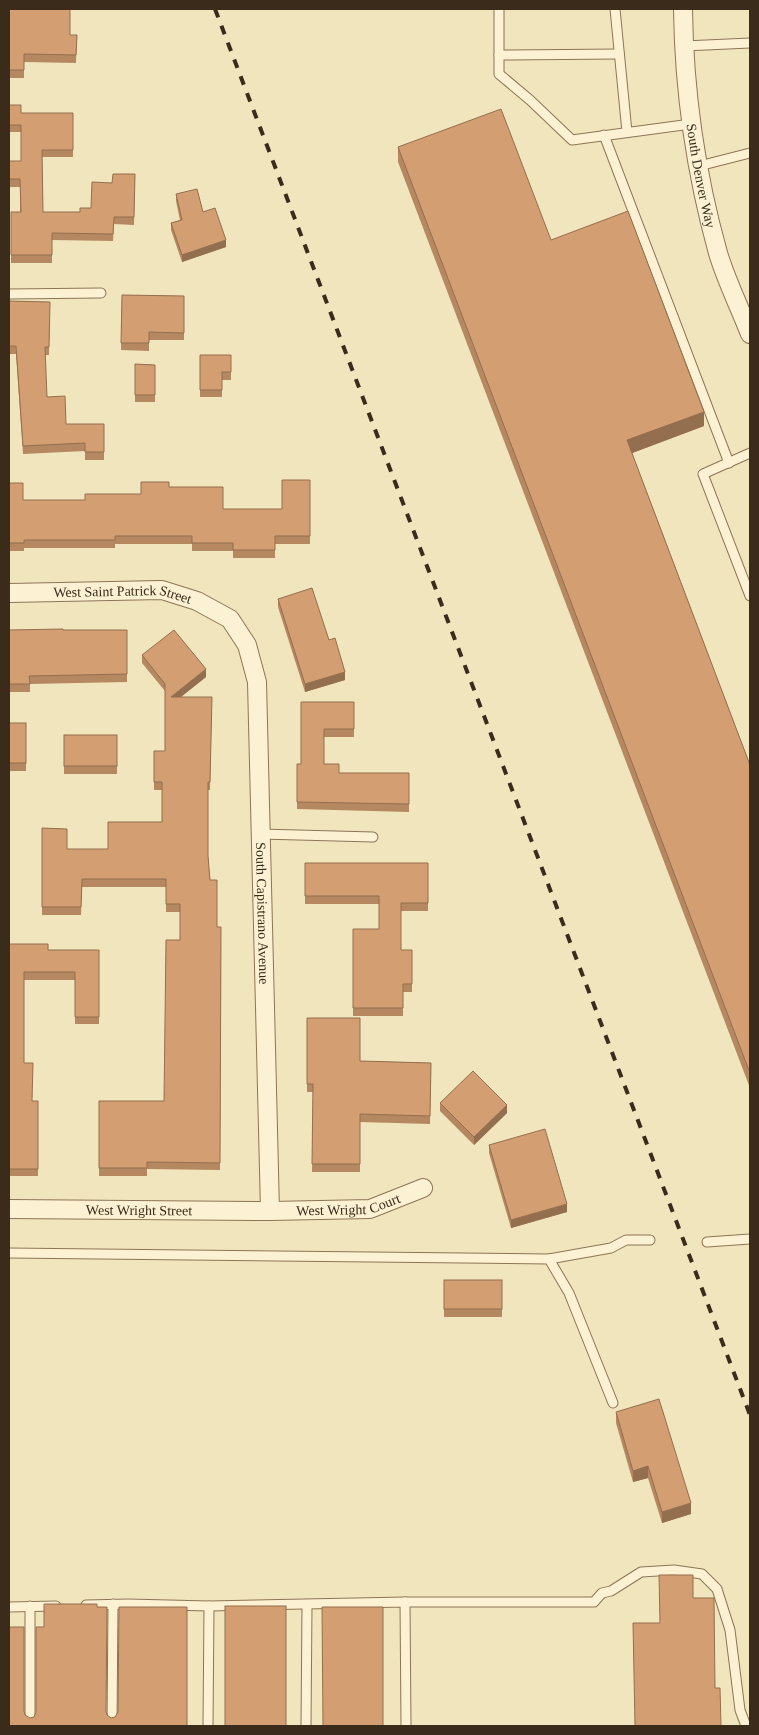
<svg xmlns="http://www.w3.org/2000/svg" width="759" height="1735" font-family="'Times New Roman',serif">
	<rect width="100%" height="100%" fill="#f1e5be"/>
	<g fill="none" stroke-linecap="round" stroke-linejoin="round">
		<g stroke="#8c7555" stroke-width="11">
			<g id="lane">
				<path d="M 499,9 L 499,74 L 530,100 L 572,140 L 691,124"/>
				<path d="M 615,9 L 627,132"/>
				<path d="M 684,46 L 750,43"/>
				<path d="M 499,55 L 619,54"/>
				<path d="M 604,135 L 729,463"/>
				<path d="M 699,166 L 750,153"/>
				<path d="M 9,294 L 101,293"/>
				<path d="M 750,453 L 703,474 L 750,596"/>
				<path d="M 260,834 L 373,837"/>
				<path d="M 707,1242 L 750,1239"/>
				<path d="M 9,1253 L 549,1259 L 569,1293 L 613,1403"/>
				<path d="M 549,1259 L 611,1248 L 626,1240 L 650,1240"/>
				<path d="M 405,1602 L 594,1602 L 602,1593 L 611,1591 L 641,1572 L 674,1570 L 702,1574 L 717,1589 L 730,1630 L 740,1710 L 746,1726"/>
				<path d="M 86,1605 L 128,1604 L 209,1606 L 405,1602 L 406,1726"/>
				<path d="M 9,1607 L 56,1606"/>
				<path d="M 30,1726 L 30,1606"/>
				<path d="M 112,1726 L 113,1604"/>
				<path d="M 208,1726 L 209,1606"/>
				<path d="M 306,1726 L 307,1605"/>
			</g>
		</g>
		<g stroke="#8c7555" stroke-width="20">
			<g id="street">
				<path id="s1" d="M 683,9 C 684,90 696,174 718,253 C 726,280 740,308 750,334"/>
				<path id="s2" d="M 9,593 L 162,590 L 197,601 L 230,619 L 247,645 L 257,682 L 270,1211"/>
				<path id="s3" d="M 9,1209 L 270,1211 L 370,1209 L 423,1188"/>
			</g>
		</g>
		<use href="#lane" stroke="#fcf1d2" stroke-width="9"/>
		<use href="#street" stroke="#fcf1d2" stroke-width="18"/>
		<path stroke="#3a2b1b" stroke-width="4" stroke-dasharray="9 9" stroke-linecap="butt" d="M 215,9 L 750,1415"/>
	</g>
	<g fill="#b58861">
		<path d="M 9,9 L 70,35 L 77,35 L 76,63 L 24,62 L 24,78 L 9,78 Z"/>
		<path d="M 9,105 L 21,113 L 73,113 L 73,157 L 42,157 L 43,212 L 80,212 L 91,208 L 112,183 L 135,174 L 134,225 L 114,224 L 113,241 L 52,240 L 52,263 L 11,263 L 11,212 L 20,212 L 20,187 L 9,187 L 9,161 L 21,161 L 21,132 L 9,132 Z"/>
		<path d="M 398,147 L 551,240 L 704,426 L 632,453 L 750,765 L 750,1088 L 398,162 Z"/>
		<path d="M 176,194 L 203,212 L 226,247 L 182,262 L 171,230 L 171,223 L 180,220 L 176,201 Z"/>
		<path d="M 122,295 L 184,296 L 184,340 L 149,340 L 149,351 L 121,350 Z"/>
		<path d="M 9,301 L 50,302 L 49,355 L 45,355 L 47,397 L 66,424 L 104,424 L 104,460 L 85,460 L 85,451 L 23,454 L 16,354 L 9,354 Z"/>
		<path d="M 200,355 L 231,355 L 231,380 L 222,380 L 222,397 L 200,397 Z"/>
		<path d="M 135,364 L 155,365 L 155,402 L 135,402 Z"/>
		<path d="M 310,480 L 310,544 L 275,544 L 275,558 L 233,558 L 233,551 L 192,551 L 192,544 L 115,544 L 115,548 L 24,548 L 24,551 L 9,551 L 9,483 L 23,500 L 85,500 L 141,494 L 169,487 L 223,509 L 282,509 Z"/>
		<path d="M 278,599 L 329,640 L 345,680 L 305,692 L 278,607 Z"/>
		<path d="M 9,630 L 127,630 L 127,682 L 30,684 L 30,692 L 9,692 Z"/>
		<path d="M 142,655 L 206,677 L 180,697 L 212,697 L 210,790 L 208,790 L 208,856 L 210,880 L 217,927 L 221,927 L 220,1170 L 147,1169 L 147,1176 L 99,1176 L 99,1101 L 164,1101 L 180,940 L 180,912 L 166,912 L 166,887 L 82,887 L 81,915 L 42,915 L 42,828 L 67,849 L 108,849 L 162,822 L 162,790 L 154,790 L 154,751 L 165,751 L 165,691 L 142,663 Z"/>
		<path d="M 301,702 L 354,702 L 354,737 L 324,737 L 324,764 L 339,773 L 409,773 L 409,812 L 297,809 L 297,764 L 301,764 Z"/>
		<rect x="9" y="723" width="17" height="48"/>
		<rect x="64" y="735" width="53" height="39"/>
		<path d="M 305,863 L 428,863 L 428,911 L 401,911 L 401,950 L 412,950 L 412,992 L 403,992 L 403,1016 L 353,1016 L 353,929 L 379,929 L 379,904 L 305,904 Z"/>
		<path d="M 9,944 L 48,950 L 99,950 L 99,1024 L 75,1024 L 75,980 L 24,980 L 24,1063 L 32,1101 L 38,1101 L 38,1176 L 9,1176 Z"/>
		<path d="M 307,1018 L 360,1061 L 431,1063 L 430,1124 L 360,1122 L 360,1172 L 312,1172 L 313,1092 L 307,1092 Z"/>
		<path d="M 440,1103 L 507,1113 L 474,1145 L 440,1111 Z"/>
		<path d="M 489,1145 L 567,1212 L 511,1228 L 489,1153 Z"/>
		<rect x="444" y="1280" width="58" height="37"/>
		<path d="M 616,1412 L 691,1514 L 662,1523 L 648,1478 L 633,1482 L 616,1423 Z"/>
	</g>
	<g fill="#946f4f">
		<path d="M 226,240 L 226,247 L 182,262 L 182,255 Z"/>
		<path d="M 704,412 L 704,426 L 627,455 L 627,440 Z"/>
		<path d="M 206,669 L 206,677 L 171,705 L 171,697 Z"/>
		<path d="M 345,672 L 345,680 L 305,692 L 305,684 Z"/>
		<path d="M 507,1105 L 507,1113 L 474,1145 L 474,1137 Z"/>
		<path d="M 567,1204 L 567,1212 L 511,1228 L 511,1220 Z"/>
		<path d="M 648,1466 L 648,1478 L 633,1482 L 633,1471 Z"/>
		<path d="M 691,1503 L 691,1514 L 662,1523 L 662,1512 Z"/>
	</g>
	<g fill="#d39e71" stroke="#946f4f">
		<path d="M 9,9 L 70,9 L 70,35 L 77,35 L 76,55 L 24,54 L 24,70 L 9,70 Z"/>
		<path d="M 9,105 L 21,105 L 21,113 L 73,113 L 73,150 L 42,150 L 43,212 L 80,212 L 80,208 L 91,208 L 92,182 L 112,183 L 113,174 L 135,174 L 134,217 L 114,217 L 113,234 L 52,233 L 52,255 L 11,255 L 11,212 L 21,212 L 20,179 L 9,179 L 9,161 L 21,161 L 21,125 L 9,125 Z"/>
		<path d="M 501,109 L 551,240 L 628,211 L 704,412 L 627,440 L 750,765 L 750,1073 L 398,147 Z"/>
		<path d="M 197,189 L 203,212 L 215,208 L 226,240 L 182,255 L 171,223 L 182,220 L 176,194 Z"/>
		<path d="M 122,295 L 184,296 L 184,333 L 149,332 L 149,343 L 121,343 Z"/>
		<path d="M 9,301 L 50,302 L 49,347 L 45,347 L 47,397 L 65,396 L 66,424 L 104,424 L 104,452 L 85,452 L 85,443 L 23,446 L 16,346 L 9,346 Z"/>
		<path d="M 200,355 L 231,355 L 231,372 L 222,372 L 222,390 L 200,390 Z"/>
		<path d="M 135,364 L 155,365 L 155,395 L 135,395 Z"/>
		<path d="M 282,480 L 310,480 L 310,536 L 275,536 L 275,550 L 233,550 L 233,543 L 192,543 L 192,536 L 115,536 L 115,540 L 24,540 L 24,543 L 9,543 L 9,483 L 23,483 L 23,500 L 85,500 L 85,494 L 141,494 L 141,482 L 169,482 L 169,487 L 223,487 L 223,509 L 282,509 Z"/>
		<path d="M 312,588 L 329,640 L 335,638 L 345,672 L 305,684 L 278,599 Z"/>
		<path d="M 63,629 L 63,630 L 127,630 L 127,674 L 29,676 L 30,684 L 9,684 L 9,630 Z"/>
		<path d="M 174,630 L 206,669 L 171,697 L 212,697 L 210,782 L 208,782 L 208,856 L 210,880 L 217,880 L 217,927 L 221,927 L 220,1163 L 147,1162 L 147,1168 L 99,1168 L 99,1101 L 164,1101 L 166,940 L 180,940 L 180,904 L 166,904 L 166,879 L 82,879 L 81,907 L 42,907 L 42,828 L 67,829 L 67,849 L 108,849 L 108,822 L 162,822 L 162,782 L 154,782 L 154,751 L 165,751 L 165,684 L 142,655 Z"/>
		<path d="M 301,702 L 354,702 L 354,729 L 324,729 L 324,764 L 339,764 L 339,773 L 409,773 L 409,804 L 297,802 L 297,764 L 301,764 Z"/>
		<rect x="9" y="723" width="17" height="40"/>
		<rect x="64" y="735" width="53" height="31"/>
		<path d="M 305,863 L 428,863 L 428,903 L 401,903 L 401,950 L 412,950 L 412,984 L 403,984 L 403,1008 L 353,1008 L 353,929 L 379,929 L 379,896 L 305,896 Z"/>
		<path d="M 9,944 L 48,944 L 48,950 L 99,950 L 99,1017 L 75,1017 L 75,972 L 24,972 L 24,1063 L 33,1063 L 32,1101 L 38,1101 L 38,1169 L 9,1169 Z"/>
		<path d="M 307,1018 L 360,1018 L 360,1061 L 431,1063 L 430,1116 L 360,1114 L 360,1164 L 312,1164 L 313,1084 L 307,1084 Z"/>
		<path d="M 473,1071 L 507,1105 L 474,1137 L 440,1103 Z"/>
		<path d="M 545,1129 L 567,1204 L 511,1220 L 489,1145 Z"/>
		<rect x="444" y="1280" width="58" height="29"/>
		<path d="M 659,1399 L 691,1503 L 662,1512 L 648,1466 L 633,1471 L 616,1412 Z"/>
		<path d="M 659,1575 L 693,1575 L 693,1598 L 714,1598 L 715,1688 L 720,1688 L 721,1726 L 635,1726 L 633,1623 L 660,1623 Z"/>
		<path d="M 44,1604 L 97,1604 L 97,1607 L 107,1607 L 106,1711 L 107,1715 L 111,1718 L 115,1717 L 118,1712 L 119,1607 L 187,1607 L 187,1726 L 9,1726 L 9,1627 L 24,1627 L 24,1711 L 25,1715 L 30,1718 L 34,1717 L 36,1712 L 36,1627 L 44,1627 Z"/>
		<rect x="225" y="1606" width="61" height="120"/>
		<path d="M 322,1607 L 383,1607 L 383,1726 L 323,1726 Z"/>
	</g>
	<g text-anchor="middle" stroke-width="5" stroke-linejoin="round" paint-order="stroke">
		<g font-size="14" fill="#3a2b1b" stroke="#f8eecf">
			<text dy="5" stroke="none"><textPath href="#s1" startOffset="168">South Denver Way</textPath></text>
			<text dy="5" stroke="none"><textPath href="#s2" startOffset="114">West Saint Patrick Street</textPath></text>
			<text dy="5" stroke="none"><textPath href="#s2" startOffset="528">South Capistrano Avenue</textPath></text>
			<text dy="5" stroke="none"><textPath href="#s3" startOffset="340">West Wright Court</textPath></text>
			<text dy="5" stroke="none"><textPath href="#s3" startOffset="130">West Wright Street</textPath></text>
		</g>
	</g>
	<rect width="759" height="1735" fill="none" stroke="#3a2b1b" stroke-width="20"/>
</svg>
